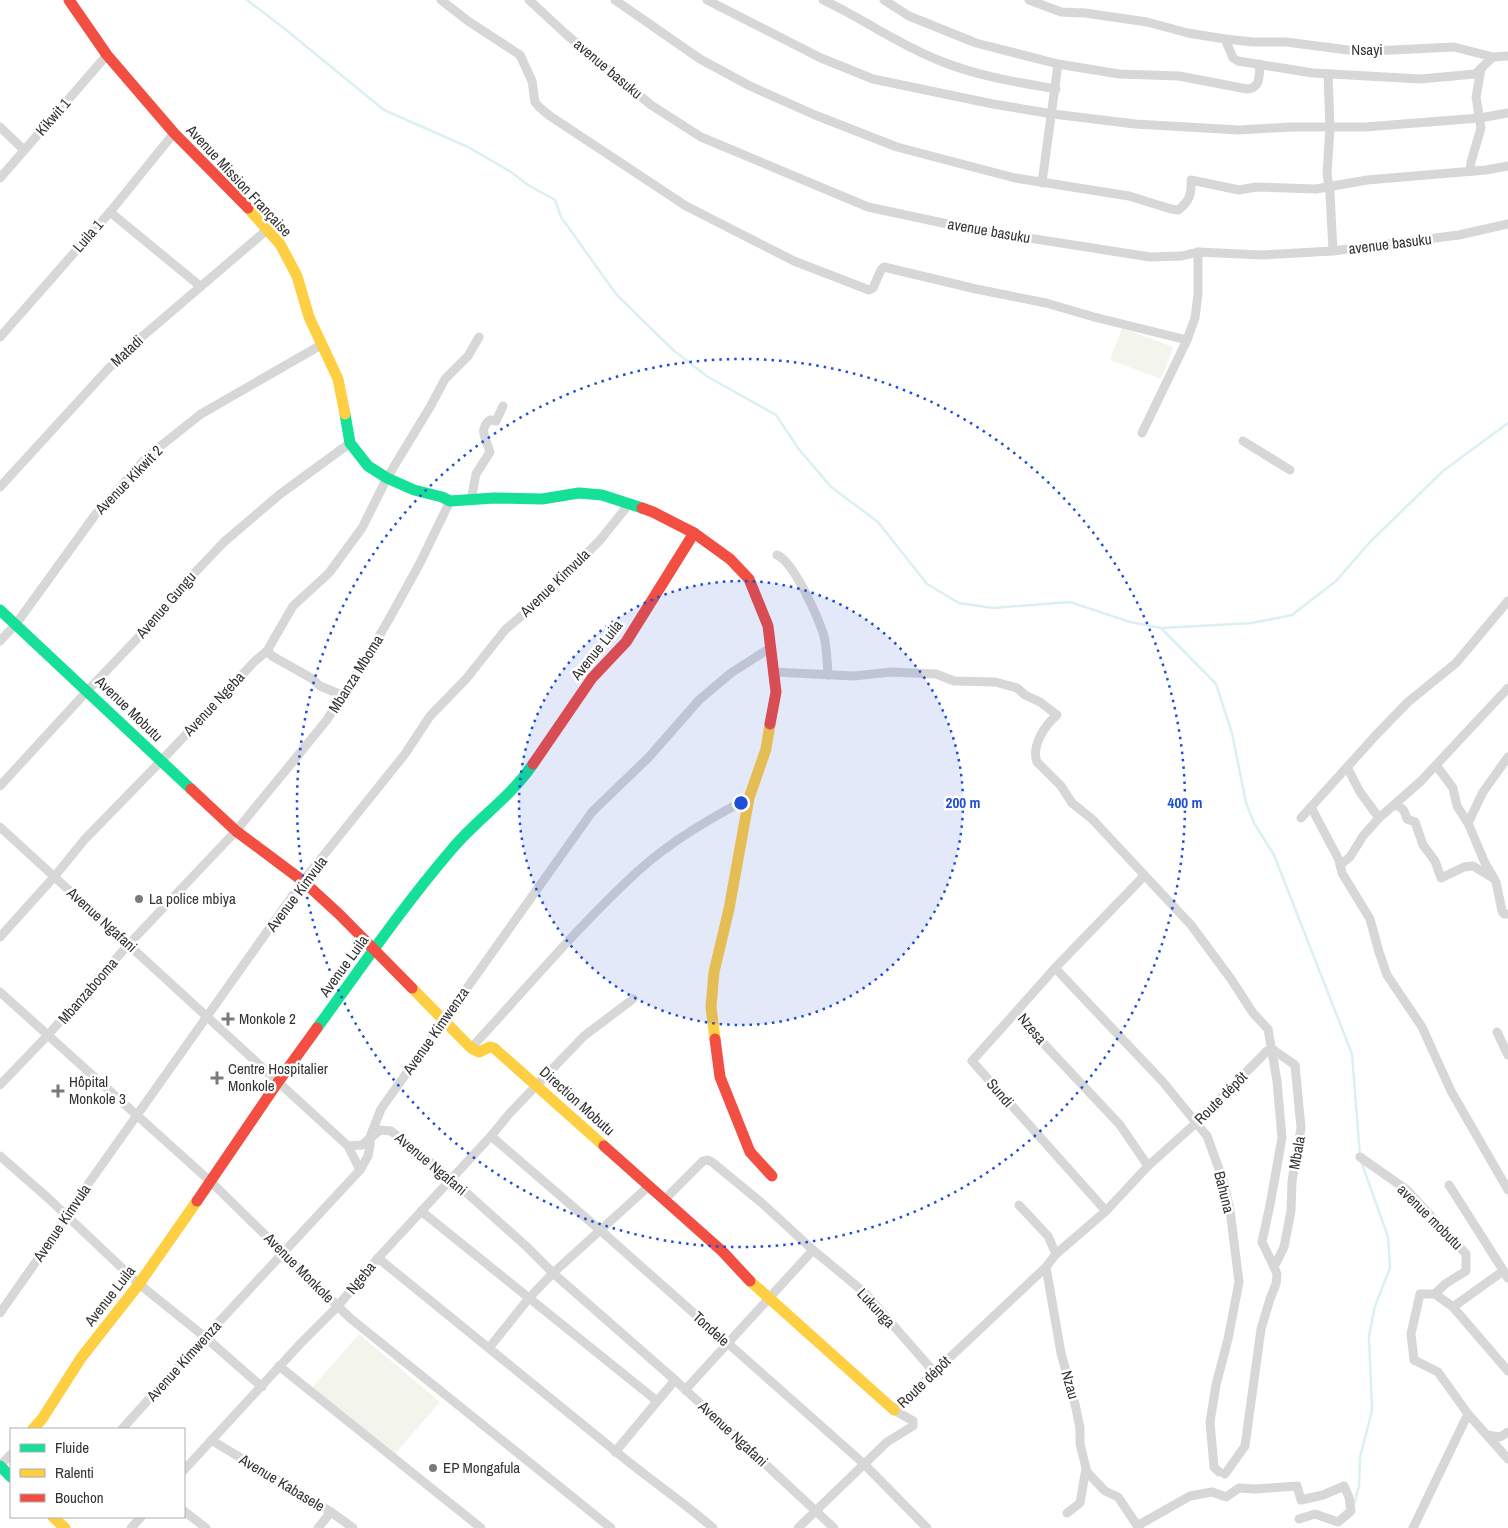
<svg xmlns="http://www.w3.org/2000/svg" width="1508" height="1528" font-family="'Archivo Narrow',sans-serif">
	<rect width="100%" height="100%" fill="#fff"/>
	<g fill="#f3f5ed">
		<path d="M 1122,328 L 1173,347 L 1161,379 L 1110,360 Z"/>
		<path d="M 359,1334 L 440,1402 L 393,1456 L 311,1389 Z"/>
	</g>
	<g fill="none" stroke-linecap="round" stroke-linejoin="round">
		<g stroke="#daf0f2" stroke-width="2.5">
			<path d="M 247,0 L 280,25 L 384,110 L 468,147 L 511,172 L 528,185 L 555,200 L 561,217 L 616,294 L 673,350 L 708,377 L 776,415 L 798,448 L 831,487 L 878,522 L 927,584 L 959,603 L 993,608 L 1070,602 L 1130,622 L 1161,628 L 1216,684 L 1232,733 L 1246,803 L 1254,823 L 1274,855 L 1352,1054 L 1360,1156"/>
			<path d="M 1162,628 L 1252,623 L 1292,615 L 1336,581 L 1370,542 L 1443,471 L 1508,423"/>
			<path d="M 1354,1505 L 1359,1486 L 1360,1457 L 1372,1411 L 1369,1336 L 1375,1306 L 1390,1268 L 1388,1237 L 1361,1161"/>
		</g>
		<g stroke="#d7d7d7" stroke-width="9">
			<path d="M 441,0 L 468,21 L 520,55 L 532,81 L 535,102 L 539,107 L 550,116 L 686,206 L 794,261 L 869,290 L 873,288 L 881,270 L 884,267 L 976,289 L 1046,303 L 1094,317 L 1187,340"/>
			<path d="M 529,0 L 568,36 L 651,105 L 701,137 L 868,207 L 971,229 L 1150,257 L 1182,256 L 1198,252 L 1262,255 L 1333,251 L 1459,235 L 1508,224"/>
			<path d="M 615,0 L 700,59 L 750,86 L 815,115 L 897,147 L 1015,178 L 1129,196 L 1171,209 L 1178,210 C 1189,202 1192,194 1191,180 L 1239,190 L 1256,187 L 1316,189 L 1367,180 L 1486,170 L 1508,166"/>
			<path d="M 707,0 L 821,58 L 873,79 L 993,104 L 1053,114 L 1135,124 L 1239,130 L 1291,127 L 1365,127 L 1480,118 L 1508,113"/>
			<path d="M 823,0 C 862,18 897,44 938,60 C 976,76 1016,82 1056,89"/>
			<path d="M 884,0 L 909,16 L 976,43 L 1058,64 L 1119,74 L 1179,76 L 1247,89 C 1261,89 1259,74 1260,64"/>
			<path d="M 1029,0 L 1061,12 L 1085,13 L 1147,22 L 1188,33 L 1225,39 L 1253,42 L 1286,42 L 1348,50 L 1371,51 L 1454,47 L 1493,57 L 1508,56"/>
			<path d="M 1225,39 L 1233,58 L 1238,61 L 1313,73 L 1421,79 L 1475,74 L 1493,57"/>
			<path d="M 1328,74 L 1330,128 L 1327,174 L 1330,193 L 1333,251"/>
			<path d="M 0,127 L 24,150"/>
			<path d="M 1470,171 L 1471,162 L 1481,128 L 1476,97 L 1481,69"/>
			<path d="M 0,178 L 107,55"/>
			<path d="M 1042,183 L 1058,64"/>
			<path d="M 110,212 L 200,286"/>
			<path d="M 0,337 L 110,212 L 174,133"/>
			<path d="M 1142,433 L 1187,340 L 1195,318 L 1198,294 L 1198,252"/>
			<path d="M 1243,441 L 1290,470"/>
			<path d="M 0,487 L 108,369 L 137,341 L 268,229"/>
			<path d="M 471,500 L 476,474 L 490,452 C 486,439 478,429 490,420 L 496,421 L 503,406"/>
			<path d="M 777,555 C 794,562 818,617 824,636 C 827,648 827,662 828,675"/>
			<path d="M 0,641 L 16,624 L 95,515 L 148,456 L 201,414 L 321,345"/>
			<path d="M 267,651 L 272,656 L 311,678 L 320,686 L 342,695"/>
			<path d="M 774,672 L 854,676 L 891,672 L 936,674 L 954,681 L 995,682 L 1017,688 L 1025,695 L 1040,702 L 1057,715 C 1045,725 1031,746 1037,762 L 1061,786 L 1072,803 L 1092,819 L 1191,925 L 1231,979 L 1253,1013 L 1268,1029 L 1277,1081 L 1282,1138 L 1270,1205 L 1262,1242 L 1274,1267"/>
			<path d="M 1436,765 L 1453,788 L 1457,806 L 1468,823 L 1485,863 L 1496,882 L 1502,911 L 1504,914 L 1508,914"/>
			<path d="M 1347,767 L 1360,792 L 1379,818"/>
			<path d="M 0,786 L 88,690 L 152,623 L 185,583 L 224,542 L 279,495 L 350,443"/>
			<path d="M 1394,805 C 1404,808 1404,810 1407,819 L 1415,822 L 1423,845 L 1435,861 L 1441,878 L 1464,867 L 1473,866 L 1493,878"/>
			<path d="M 1311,807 L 1339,860 L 1342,873 L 1370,919 L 1379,952 L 1387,975 L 1422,1027 L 1451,1091 L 1508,1190"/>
			<path d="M 1301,818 L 1376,735 L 1408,702 L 1456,663 L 1508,601"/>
			<path d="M 1468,823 L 1483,792 L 1508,757"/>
			<path d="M 0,827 L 348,1146 L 362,1145 L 380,1130 L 391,1131 L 450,1178 L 526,1246 L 553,1273 L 675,1380 L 834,1528"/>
			<path d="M 1340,865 L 1350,857 L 1363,836 L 1379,818 L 1421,781 L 1508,688"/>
			<path d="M 1144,876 L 1055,968 L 1015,1013 L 1120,1125 L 1148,1166"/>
			<path d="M 0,937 L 54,877 L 85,839 L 161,761 L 255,661 L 267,651 L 293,606 L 329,573 L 362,528 L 387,478 L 430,407 L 445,379 L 468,356 L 479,337"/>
			<path d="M 1055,968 L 1163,1082 L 1207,1136 L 1223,1180 L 1230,1210 L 1239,1282 L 1228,1339 L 1216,1385 L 1210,1422 L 1214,1467 L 1219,1472"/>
			<path d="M 0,992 L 211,1182 L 350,1318 L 611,1528"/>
			<path d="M 1015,1013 L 972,1061 L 1106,1211 L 1056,1254 L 1046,1267 L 1061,1353 L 1075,1404 L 1080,1428 L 1080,1444 L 1086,1468 L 1080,1503 L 1067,1513"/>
			<path d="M 1497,1032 L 1508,1055"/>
			<path d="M 471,1048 C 526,989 579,925 638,871 C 671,841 711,818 749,798"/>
			<path d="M 0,1085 L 47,1036 L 129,944 L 236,831 L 326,721 L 362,666 L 393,612 L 420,563 L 450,501"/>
			<path d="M 491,1136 L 600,1230 L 863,1463 L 927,1528"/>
			<path d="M 348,1146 L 360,1170"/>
			<path d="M 0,1156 L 48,1198 L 139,1284 L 205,1337 L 262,1387"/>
			<path d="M 1360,1157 L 1407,1190 L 1466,1254 L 1466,1271 L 1445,1284 L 1435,1294 L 1420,1294 L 1411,1334 L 1414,1360 L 1438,1372 L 1468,1414 L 1413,1528"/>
			<path d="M 1449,1185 L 1508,1278"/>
			<path d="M 664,1200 L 703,1161 L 707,1160 L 712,1162 L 763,1204 L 813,1250 L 685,1390"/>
			<path d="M 1019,1205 L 1048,1236 L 1056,1254"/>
			<path d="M 421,1211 L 657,1401"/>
			<path d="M 1106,1211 L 1148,1166 L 1196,1123 L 1267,1051 L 1272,1049"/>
			<path d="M 813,1250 L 865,1293 L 934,1372"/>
			<path d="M 378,1258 C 457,1322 535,1386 614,1450 C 646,1477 681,1500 713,1528"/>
			<path d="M 1435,1294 L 1453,1307 L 1508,1371"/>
			<path d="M 1453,1307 L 1503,1271"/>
			<path d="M 0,1313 L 68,1216 L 74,1204 L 303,881 L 405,754 L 430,716 L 466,679 L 505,630 L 548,593 L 601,539 L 629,504"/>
			<path d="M 489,1348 L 529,1298 L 553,1273 L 649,1186"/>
			<path d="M 279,1366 L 481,1528"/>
			<path d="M 1468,1414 L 1508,1459"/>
			<path d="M 122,1429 L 205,1337 L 360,1170 L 368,1156 L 370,1146 L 370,1137 L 381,1109 L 592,812 L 649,757 L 699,700 L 731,673 L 770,648"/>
			<path d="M 1487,1435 L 1500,1437 L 1508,1432"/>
			<path d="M 211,1440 L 331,1512 L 353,1528"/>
			<path d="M 615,1452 L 675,1380"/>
			<path d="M 0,1466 L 11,1454"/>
			<path d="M 184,1470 L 301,1343 L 337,1307 L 378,1258 L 491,1136 L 509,1114 L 584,1036 L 633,999"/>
			<path d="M 1086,1471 L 1105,1491 L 1118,1497 L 1139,1528"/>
			<path d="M 1225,1474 L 1245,1446 L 1261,1329 L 1270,1299 L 1276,1284 L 1277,1274 L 1274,1267 L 1284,1247 L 1291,1211 L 1292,1181 L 1301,1128 L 1295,1065 L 1272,1049"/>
			<path d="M 184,1511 L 206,1528"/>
			<path d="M 1137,1526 L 1190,1496 L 1212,1492 L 1226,1497 L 1239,1488 L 1255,1489 L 1297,1486 L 1301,1500 L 1323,1495 L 1344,1486 L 1349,1497 L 1351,1511 L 1338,1522 L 1315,1514 L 1299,1519"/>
			<path d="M 131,1528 L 141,1517"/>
			<path d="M 318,1528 L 331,1512"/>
			<path d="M 798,1528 L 887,1442 L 913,1426 L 913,1421 L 894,1410 L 1046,1267"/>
		</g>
		<g stroke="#16e098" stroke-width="11">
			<path d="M 345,414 L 350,443 L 368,466 L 387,478 L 414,490 L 442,497 L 450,501 L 494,498 L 542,499 L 579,493 L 602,495 L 642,508"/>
			<path d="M 0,610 L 191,789"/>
			<path d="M 317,1028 C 361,968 403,906 452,849 C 477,819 511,797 533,764"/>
			<path d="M 0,1466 L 11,1477"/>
		</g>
		<g stroke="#ffcf43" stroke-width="11">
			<path d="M 248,208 L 280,244 L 297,276 L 309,317 L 338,379 L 345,414"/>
			<path d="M 412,988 L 471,1048 L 479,1052 L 490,1047 L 494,1048 L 604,1146"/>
			<path d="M 715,1039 L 711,1007 L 714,972 L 729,909 L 749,798 L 766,749 L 770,724"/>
			<path d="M 750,1281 L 894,1410"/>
			<path d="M 33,1429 L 42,1419 L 81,1358 L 139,1284 L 197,1201"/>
			<path d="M 53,1517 L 65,1528"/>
		</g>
		<g stroke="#f24e42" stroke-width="11">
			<path d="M 69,0 L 107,55 L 174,133 L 248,208"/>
			<path d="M 642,508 L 653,512 L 694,533 L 730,559 L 749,579 L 768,626 L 776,692 L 770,724"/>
			<path d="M 533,764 L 592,678 L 626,642 L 694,533"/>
			<path d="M 191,789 L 236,831 L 303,881 L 340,915 L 412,988"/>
			<path d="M 715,1039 L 720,1077 L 750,1152 L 772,1176"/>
			<path d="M 604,1146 L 722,1251 L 750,1281"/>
			<path d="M 197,1201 L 278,1082 L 317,1028"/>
		</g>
	</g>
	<circle cx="741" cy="803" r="222" fill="#1d4ed8" fill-opacity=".12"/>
	<g fill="none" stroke="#1d4ed8" stroke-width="2.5" stroke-dasharray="2.5 5">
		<circle cx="741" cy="803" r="222"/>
		<circle cx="741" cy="803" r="444"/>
	</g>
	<g fill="#7a7a7a" stroke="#fff" stroke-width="2">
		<circle cx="139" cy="899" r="5"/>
		<path d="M225.5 1011.5h5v5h5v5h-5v5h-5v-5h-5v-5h5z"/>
		<path d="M214.5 1070.5h5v5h5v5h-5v5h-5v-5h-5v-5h5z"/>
		<path d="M55.5 1083.5h5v5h5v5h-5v5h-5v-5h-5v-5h5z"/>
		<circle cx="433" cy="1468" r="5"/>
	</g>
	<g text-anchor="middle" stroke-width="5" stroke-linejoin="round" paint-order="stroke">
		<g font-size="15" fill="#333" stroke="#fff">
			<text x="1367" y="55">Nsayi</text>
			<text transform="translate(608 69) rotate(40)" y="5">avenue basuku</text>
			<text transform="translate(53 117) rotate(-49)" y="5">Kikwit 1</text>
			<text transform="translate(239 181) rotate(47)" y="5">Avenue Mission Française</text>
			<text transform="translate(989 231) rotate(10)" y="5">avenue basuku</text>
			<text transform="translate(88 236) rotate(-49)" y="5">Luila 1</text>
			<text transform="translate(1390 244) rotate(-7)" y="5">avenue basuku</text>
			<text transform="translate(127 351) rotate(-43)" y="5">Matadi</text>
			<text transform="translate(129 480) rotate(-46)" y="5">Avenue Kikwit 2</text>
			<text transform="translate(555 583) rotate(-44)" y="5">Avenue Kimvula</text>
			<text transform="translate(166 605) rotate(-49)" y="5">Avenue Gungu</text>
			<text transform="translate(597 650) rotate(-51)" y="5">Avenue Luila</text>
			<text transform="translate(356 674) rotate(-58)" y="5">Mbanza Mboma</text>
			<text transform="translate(214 704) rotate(-47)" y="5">Avenue Ngeba</text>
			<text transform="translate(129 709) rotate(44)" y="5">Avenue Mobutu</text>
			<text transform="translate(297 894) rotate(-53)" y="5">Avenue Kimvula</text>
			<text transform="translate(102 920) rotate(42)" y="5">Avenue Ngafani</text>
			<text transform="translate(344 966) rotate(-54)" y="5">Avenue Luila</text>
			<text transform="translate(88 991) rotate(-49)" y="5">Mbanzabooma</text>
			<text transform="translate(1032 1029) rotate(50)" y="5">Nzesa</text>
			<text transform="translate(436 1031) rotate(-55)" y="5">Avenue Kimwenza</text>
			<text transform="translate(1000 1093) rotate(49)" y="5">Sundi</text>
			<text transform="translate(1221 1098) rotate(-45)" y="5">Route dépôt</text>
			<text transform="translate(577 1101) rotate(42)" y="5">Direction Mobutu</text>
			<text transform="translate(1297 1153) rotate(-80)" y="5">Mbala</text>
			<text transform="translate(431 1164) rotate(40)" y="5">Avenue Ngafani</text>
			<text transform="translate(1224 1192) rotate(76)" y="5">Bahuna</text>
			<text transform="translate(1430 1217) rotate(45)" y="5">avenue mobutu</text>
			<text transform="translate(62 1223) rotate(-56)" y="5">Avenue Kimvula</text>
			<text transform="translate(299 1268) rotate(45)" y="5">Avenue Monkole</text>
			<text transform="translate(361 1278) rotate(-51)" y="5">Ngeba</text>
			<text transform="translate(110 1296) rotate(-52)" y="5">Avenue Luila</text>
			<text transform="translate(876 1308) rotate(47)" y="5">Lukunga</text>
			<text transform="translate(711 1329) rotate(42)" y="5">Tondele</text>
			<text transform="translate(184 1361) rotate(-48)" y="5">Avenue Kimwenza</text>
			<text transform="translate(924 1382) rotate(-44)" y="5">Route dépôt</text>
			<text transform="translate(1070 1385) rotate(74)" y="5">Nzau</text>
			<text transform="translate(733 1434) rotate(43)" y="5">Avenue Ngafani</text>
			<text transform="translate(282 1483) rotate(31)" y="5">Avenue Kabasele</text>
		</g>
		<g font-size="15" fill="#333" stroke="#fff" text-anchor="start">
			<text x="149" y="904">La police mbiya</text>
			<text x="239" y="1024">Monkole 2</text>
			<text x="228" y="1074">Centre Hospitalier<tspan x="228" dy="17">Monkole</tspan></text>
			<text x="69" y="1087">Hôpital<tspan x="69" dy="17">Monkole 3</tspan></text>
			<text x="443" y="1473">EP Mongafula</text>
		</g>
	</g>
	<circle cx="741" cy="803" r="8" fill="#1d4ed8" stroke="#fff" stroke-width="2.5"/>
	<g font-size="15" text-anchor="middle" font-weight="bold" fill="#1d4ed8" stroke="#fff" stroke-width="5" stroke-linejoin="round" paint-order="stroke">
		<text x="963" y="808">200 m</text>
		<text x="1185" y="808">400 m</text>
	</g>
	<rect x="10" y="1428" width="175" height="90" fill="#ffffff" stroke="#adadad"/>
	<rect x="20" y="1444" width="25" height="8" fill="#16e098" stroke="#adadad"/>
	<text x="55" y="1453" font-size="15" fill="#333333">Fluide</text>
	<rect x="20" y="1469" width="25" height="8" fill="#ffcf43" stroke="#adadad"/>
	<text x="55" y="1478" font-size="15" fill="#333333">Ralenti</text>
	<rect x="20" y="1494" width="25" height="8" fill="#f24e42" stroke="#adadad"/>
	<text x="55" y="1503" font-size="15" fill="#333333">Bouchon</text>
</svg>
